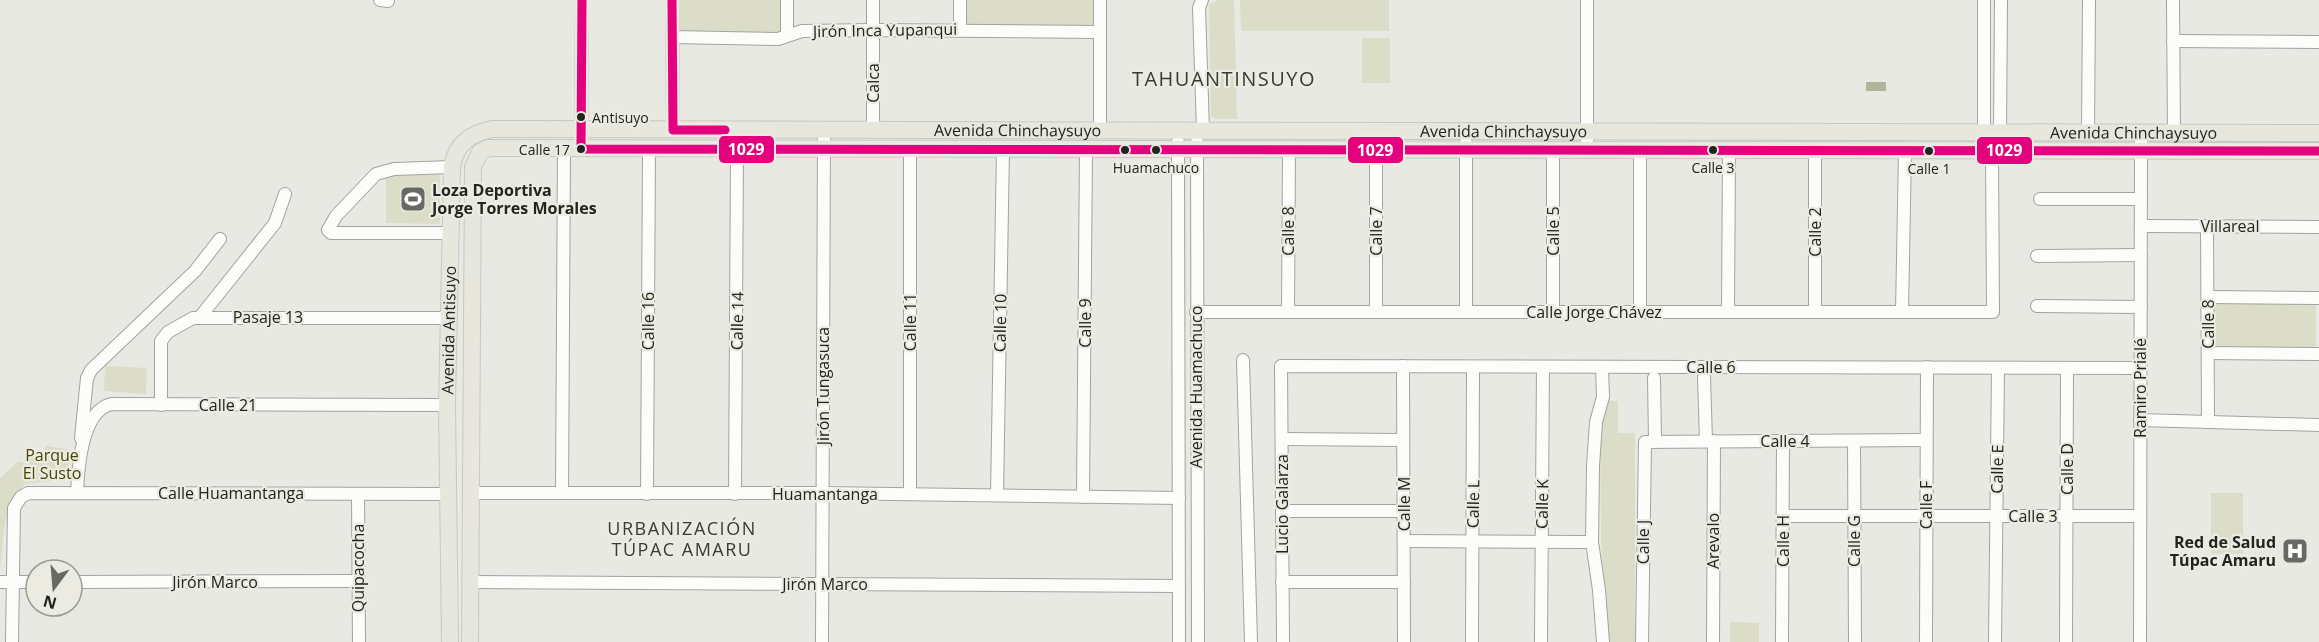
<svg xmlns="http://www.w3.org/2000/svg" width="2319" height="642" font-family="'Open Sans',sans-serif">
	<rect width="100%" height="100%" fill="#e9e9e4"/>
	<g fill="#dcddc9">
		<path d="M 676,0 L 783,0 L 783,34 L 676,33 Z"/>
		<path d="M 962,0 L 1096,0 L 1097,29 L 963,27 Z"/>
		<path d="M 1218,0 L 1234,0 L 1237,119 L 1215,119 L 1211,115 L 1209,4 Z"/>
		<path d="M 1240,0 L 1389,0 L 1389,31 L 1241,31 Z"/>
		<rect x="1362" y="38" width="28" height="45"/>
		<path d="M 386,174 L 440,175 L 440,224 L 386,223 Z"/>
		<path d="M 2213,302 L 2316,303 L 2316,350 L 2213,349 Z"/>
		<path d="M 105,366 L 147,368 L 146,394 L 104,391 Z"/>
		<path d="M 1609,401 L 1618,401 L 1618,433 L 1635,433 L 1635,642 L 1607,642 L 1601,539 L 1600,432 Z"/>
		<path d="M 47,446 L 72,450 L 67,475 L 63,480 L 25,484 C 0,511 5,536 0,571 L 0,478 L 18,461 L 29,464 L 32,453 L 41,452 Z"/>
		<rect x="2211" y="493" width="32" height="61"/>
		<path d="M 1730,622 L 1759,623 L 1759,642 L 1730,642 Z"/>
	</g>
	<rect fill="#b3b59a" x="1866" y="82" width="20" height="9"/>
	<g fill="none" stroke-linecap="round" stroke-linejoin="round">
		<g stroke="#a2a29f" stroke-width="14">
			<g id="minor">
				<path d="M 380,0 L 388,1"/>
				<path d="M 672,0 L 673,130"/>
				<path d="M 787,0 L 787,34"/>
				<path d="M 873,0 L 873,131"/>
				<path d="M 1202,0 L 1199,8 L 1203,131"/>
				<path d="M 2173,0 L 2174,134"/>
				<path d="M 960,29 L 960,0"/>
				<path d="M 672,37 L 778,39 L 802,31 L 873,30 L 1100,32"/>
				<path d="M 2173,41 L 2319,42"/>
				<path d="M 1100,131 L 1100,0"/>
				<path d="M 2088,133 L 2089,0"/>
				<path d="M 1998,139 L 2000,133 L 2001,0"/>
				<path d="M 1178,142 L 1179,642"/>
				<path d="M 1197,142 L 1198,642"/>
				<path d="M 1466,143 L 1466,312"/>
				<path d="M 581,149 L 582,0"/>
				<path d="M 1376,150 L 1376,312"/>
				<path d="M 1553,150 L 1553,312"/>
				<path d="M 1587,150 L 1587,0"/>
				<path d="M 1815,151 L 1815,312"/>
				<path d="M 2040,199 L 2141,199"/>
				<path d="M 2141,226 L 2319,227"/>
				<path d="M 2207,226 L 2208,422"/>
				<path d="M 451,233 L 331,233 L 328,230 L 336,216 L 376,174 L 394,169 L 452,167"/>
				<path d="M 2037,256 L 2141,255"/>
				<path d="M 2208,297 L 2319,298"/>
				<path d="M 2037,306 L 2141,307"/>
				<path d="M 1196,312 L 1993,312 L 1992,152 L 1984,133 L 1984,0"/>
				<path d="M 1288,312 L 1289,150"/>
				<path d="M 1640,312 L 1640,150"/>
				<path d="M 1728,312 L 1729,151"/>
				<path d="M 1902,312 L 1905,151"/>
				<path d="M 200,317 L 275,223 L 285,194"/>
				<path d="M 2208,353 L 2319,354"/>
				<path d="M 1243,360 L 1251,642"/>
				<path d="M 1403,366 L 1404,642"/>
				<path d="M 1602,367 L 1603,397 L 1596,422 L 1593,466 L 1592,542 L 1599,590 L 1603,642"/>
				<path d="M 1704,377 L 1706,441"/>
				<path d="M 1654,378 L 1655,441"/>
				<path d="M 161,405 L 161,341 L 168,332 L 193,318 L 448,318"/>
				<path d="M 2140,420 L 2319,425"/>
				<path d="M 81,438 L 87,378 L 91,370 L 195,271 L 220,239"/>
				<path d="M 1282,439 L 1403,440"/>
				<path d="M 1854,441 L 1855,642"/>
				<path d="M 77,493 C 78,468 81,412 111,404 L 447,405"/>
				<path d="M 471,493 L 822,493 L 1179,498"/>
				<path d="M 562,493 L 564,149"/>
				<path d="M 358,494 L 359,642"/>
				<path d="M 647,494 L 649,149"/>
				<path d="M 735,494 L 737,149"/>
				<path d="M 910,494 L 910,150"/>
				<path d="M 997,495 L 1003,150"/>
				<path d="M 1083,497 L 1086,150"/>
				<path d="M 1282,511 L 1404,511"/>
				<path d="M 1783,516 L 2140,516"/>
				<path d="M 1404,541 L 1592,542"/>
				<path d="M 0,582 L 36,582"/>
				<path d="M 72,582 L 359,581"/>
				<path d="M 472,582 L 1179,586"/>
				<path d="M 1282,582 L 1404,582"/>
				<path d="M 12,642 L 14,508 L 21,497 L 28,493 L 449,494"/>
				<path d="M 822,642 L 824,130"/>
				<path d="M 1283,642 L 1281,366 L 2141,368"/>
				<path d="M 1472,642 L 1473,367"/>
				<path d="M 1541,642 L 1543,367"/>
				<path d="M 1642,642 L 1645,442 L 1926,440"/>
				<path d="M 1713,642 L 1714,441"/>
				<path d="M 1782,642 L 1783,441"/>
				<path d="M 1926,642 L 1927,367"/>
				<path d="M 1995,642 L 1998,368"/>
				<path d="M 2066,642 L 2067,368"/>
				<path d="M 2140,642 L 2141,134"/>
			</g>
		</g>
		<g stroke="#c7c7c5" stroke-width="18">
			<g id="major">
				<path id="s1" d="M 450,642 L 447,405 L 452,167 C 456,144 469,134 492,129 L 2319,133"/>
				<path d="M 470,642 L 473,167 L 480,152 L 488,148 L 2319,151"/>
			</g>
		</g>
		<use href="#minor" stroke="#fcfcfb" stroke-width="12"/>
		<use href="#major" stroke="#e7e7dd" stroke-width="16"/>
		<g stroke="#ebebe2" stroke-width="14">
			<g id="bus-1">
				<path d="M 582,0 L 581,149 L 2319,151"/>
				<path d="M 672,0 L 673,130 L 725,130"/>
			</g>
		</g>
		<use href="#bus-1" stroke="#e5007d" stroke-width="9"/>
	</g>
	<defs>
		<g id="stadium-square" transform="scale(1.35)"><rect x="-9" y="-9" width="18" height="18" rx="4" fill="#686965" stroke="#ebebe2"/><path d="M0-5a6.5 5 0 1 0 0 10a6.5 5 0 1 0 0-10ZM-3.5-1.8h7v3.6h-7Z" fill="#fff"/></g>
		<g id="hospital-square" transform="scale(1.35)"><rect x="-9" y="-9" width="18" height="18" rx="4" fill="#686965" stroke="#ebebe2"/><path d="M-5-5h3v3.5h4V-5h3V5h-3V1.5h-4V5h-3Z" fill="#fff"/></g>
	</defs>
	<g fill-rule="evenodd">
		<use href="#stadium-square" x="413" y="199"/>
		<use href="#hospital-square" x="2295" y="551"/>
	</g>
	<g fill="#232420" stroke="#ebebe2" stroke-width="2">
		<circle cx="581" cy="117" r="5"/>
		<circle cx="581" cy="149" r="5"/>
		<circle cx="1125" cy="150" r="5"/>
		<circle cx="1156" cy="150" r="5"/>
		<circle cx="1713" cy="150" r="5"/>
		<circle cx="1929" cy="151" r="5"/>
	</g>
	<g text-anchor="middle" stroke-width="4.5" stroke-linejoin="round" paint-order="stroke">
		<g font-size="14" fill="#232420" stroke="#ebebe2">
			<text x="592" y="123" text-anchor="start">Antisuyo</text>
			<text x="570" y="155" text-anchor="end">Calle 17</text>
			<text x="1156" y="173">Huamachuco</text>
			<text x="1713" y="173">Calle 3</text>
			<text x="1929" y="174">Calle 1</text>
		</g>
		<g font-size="16" fill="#232420" stroke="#ebebe2">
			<text transform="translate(885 30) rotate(-1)" y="6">Jirón Inca Yupanqui</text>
			<text transform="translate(873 83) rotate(-90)" y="6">Calca</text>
			<text dy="6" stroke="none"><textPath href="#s1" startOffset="1060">Avenida Chinchaysuyo</textPath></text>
			<text dy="6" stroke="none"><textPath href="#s1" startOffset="1546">Avenida Chinchaysuyo</textPath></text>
			<text dy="6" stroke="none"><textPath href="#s1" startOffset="2176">Avenida Chinchaysuyo</textPath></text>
			<text x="2230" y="232">Villareal</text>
			<text transform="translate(1288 231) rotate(-90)" y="6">Calle 8</text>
			<text transform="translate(1376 231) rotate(-90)" y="6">Calle 7</text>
			<text transform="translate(1553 231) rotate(-90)" y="6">Calle 5</text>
			<text transform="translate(1815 232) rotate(-90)" y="6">Calle 2</text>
			<text x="1594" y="318">Calle Jorge Chávez</text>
			<text x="268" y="323">Pasaje 13</text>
			<text transform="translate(648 321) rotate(-90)" y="6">Calle 16</text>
			<text transform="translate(737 321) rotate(-89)" y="6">Calle 14</text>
			<text transform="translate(910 322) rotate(-90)" y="6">Calle 11</text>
			<text transform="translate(1000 323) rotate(-89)" y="6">Calle 10</text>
			<text transform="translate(1085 323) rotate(-90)" y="6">Calle 9</text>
			<text transform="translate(2208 324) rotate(-90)" y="6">Calle 8</text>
			<text dy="6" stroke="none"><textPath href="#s1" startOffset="312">Avenida Antisuyo</textPath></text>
			<text x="1711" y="373">Calle 6</text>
			<text transform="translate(823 386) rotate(-90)" y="6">Jirón Tungasuca</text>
			<text transform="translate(1196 387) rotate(-90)" y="6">Avenida Huamachuco</text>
			<text transform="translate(2140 388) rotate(-90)" y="6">Ramiro Prialé</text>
			<text x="228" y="411">Calle 21</text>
			<text x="1785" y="447">Calle 4</text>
			<text transform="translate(1997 469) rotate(-89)" y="6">Calle E</text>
			<text transform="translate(2067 469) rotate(-90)" y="6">Calle D</text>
			<text x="231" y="499">Calle Huamantanga</text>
			<text x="825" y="500">Huamantanga</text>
			<text transform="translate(1282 504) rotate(-90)" y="6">Lucio Galarza</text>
			<text transform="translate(1404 504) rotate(-90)" y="6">Calle M</text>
			<text transform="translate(1473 504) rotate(-89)" y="6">Calle L</text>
			<text transform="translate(1542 504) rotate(-89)" y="6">Calle K</text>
			<text transform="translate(1926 505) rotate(-90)" y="6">Calle F</text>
			<text x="2033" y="522">Calle 3</text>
			<text transform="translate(1713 541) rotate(-90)" y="6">Arevalo</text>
			<text transform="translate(1783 541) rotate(-90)" y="6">Calle H</text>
			<text transform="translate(1854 541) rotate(-90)" y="6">Calle G</text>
			<text transform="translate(1643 542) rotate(-90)" y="6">Calle J</text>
			<text transform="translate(358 568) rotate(-90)" y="6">Quipacocha</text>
			<text x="215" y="588">Jirón Marco</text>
			<text x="825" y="590">Jirón Marco</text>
		</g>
		<g font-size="16" font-weight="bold" fill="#232420" stroke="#ebebe2" text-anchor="start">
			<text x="432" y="196">Loza Deportiva<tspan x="432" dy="18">Jorge Torres Morales</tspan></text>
			<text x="2276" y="548" text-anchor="end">Red de Salud<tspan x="2276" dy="18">Túpac Amaru</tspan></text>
		</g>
		<g font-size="16" fill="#454604" stroke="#ebebe2">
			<text x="52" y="461">Parque<tspan x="52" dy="18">El Susto</tspan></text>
		</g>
		<g font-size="18" letter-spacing="1.5" fill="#3a3b34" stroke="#ebebe2">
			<text x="682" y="535">URBANIZACIÓN<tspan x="682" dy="21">TÚPAC AMARU</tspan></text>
		</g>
		<g font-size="20" letter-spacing="1.5" fill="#3a3b34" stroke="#ebebe2">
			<text x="1224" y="86">TAHUANTINSUYO</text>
		</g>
	</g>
	<g stroke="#ebebe2" stroke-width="2">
		<rect x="718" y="135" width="57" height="29" rx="6" fill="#e5007d"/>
		<rect x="1347" y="136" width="57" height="28" rx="6" fill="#e5007d"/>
		<rect x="1976" y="136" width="57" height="29" rx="6" fill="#e5007d"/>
	</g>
	<g font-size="16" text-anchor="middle" font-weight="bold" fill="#fff">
		<text x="746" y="155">1029</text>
		<text x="1375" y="156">1029</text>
		<text x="2004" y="156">1029</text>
	</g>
	<g transform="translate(54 588) rotate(196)"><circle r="28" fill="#ebebe2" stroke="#9b9b94" stroke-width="1.5"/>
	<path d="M0-4.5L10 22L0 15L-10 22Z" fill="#686965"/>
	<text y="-9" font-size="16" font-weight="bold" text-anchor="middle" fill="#232420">N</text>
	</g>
</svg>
